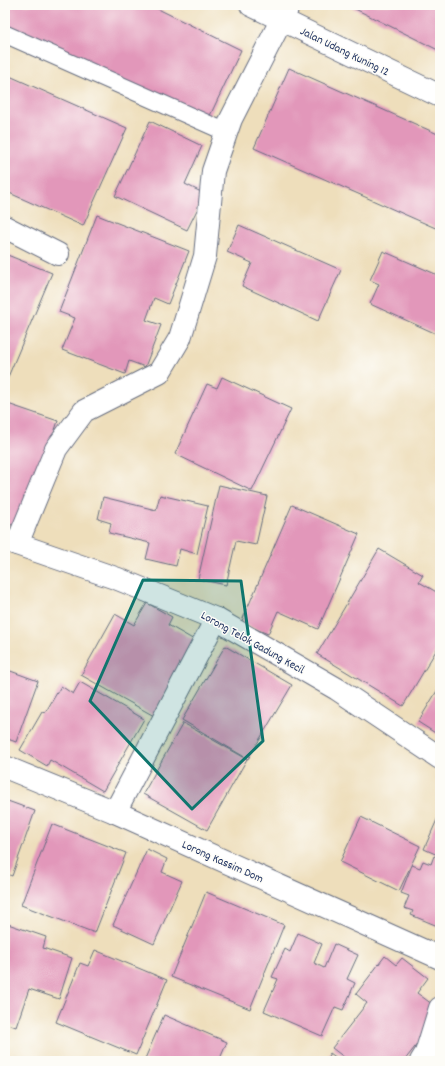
<svg xmlns="http://www.w3.org/2000/svg" width="445" height="1066" font-family="Dekko,sans-serif">
	<rect width="100%" height="100%" fill="#fdfcf7"/>
	<filter id="ink" filterUnits="userSpaceOnUse"><feTurbulence type="fractalNoise" baseFrequency=".025" numOctaves="2"/><feDisplacementMap in="SourceGraphic" scale="8" xChannelSelector="R" yChannelSelector="G"/><feConvolveMatrix kernelMatrix="1 2 1 2 8 2 1 2 1" color-interpolation-filters="sRGB"/></filter>
	<filter id="wash" filterUnits="userSpaceOnUse"><feTurbulence type="fractalNoise" baseFrequency=".012" numOctaves="4" result="noise"/><feDisplacementMap in="SourceGraphic" scale="16" xChannelSelector="R" yChannelSelector="G"/><feGaussianBlur stdDeviation="0.9" result="paint"/><feColorMatrix in="noise" values="0 0 0 0 0 0 0 0 0 0 0 0 0 0 0 0 0 1.4 0 .05"/><feComposite in="paint" operator="in"/></filter>
	<g filter="url(#wash)">
		<rect width="100%" height="100%" fill="#eedebb"/>
		<g id="blocks">
			<g fill="#e297ba">
				<path d="M 5,5 L 150,5 L 241,50 L 207,122 L 5,25 Z"/>
				<path d="M 347,5 L 440,5 L 440,51 L 404,33 Z"/>
				<path d="M 289,68 L 440,135 L 440,230 L 254,148 Z"/>
				<path d="M 5,74 L 127,128 L 83,226 L 5,191 Z"/>
				<path d="M 150,121 L 202,146 L 185,184 L 205,194 L 187,230 L 115,196 Z"/>
				<path d="M 97,215 L 189,251 L 168,304 L 154,298 L 146,320 L 161,325 L 145,367 L 129,361 L 125,374 L 62,350 L 75,318 L 59,312 Z"/>
				<path d="M 239,225 L 341,270 L 318,321 L 242,286 L 252,263 L 227,252 Z"/>
				<path d="M 383,251 L 440,276 L 439,335 L 370,304 L 379,284 L 370,280 Z"/>
				<path d="M 5,254 L 52,273 L 5,384 Z"/>
				<path d="M 222,377 L 291,409 L 252,491 L 175,454 L 207,384 L 217,388 Z"/>
				<path d="M 5,403 L 58,421 L 22,528 L 5,523 Z"/>
				<path d="M 219,485 L 267,496 L 256,545 L 236,541 L 226,585 L 198,579 Z"/>
				<path d="M 160,495 L 208,506 L 197,554 L 180,549 L 176,566 L 146,559 L 150,543 L 109,533 L 111,523 L 98,519 L 103,497 L 156,510 Z"/>
				<path d="M 292,505 L 359,534 L 318,629 L 278,611 L 268,634 L 241,623 Z"/>
				<path d="M 379,549 L 423,575 L 419,582 L 440,594 L 440,644 L 403,706 L 317,654 Z"/>
				<path d="M 147,603 L 172,617 L 168,625 L 196,641 L 154,716 L 81,675 L 115,614 L 134,625 Z"/>
				<path d="M 225,646 L 292,685 L 248,759 L 182,720 Z"/>
				<path d="M 5,669 L 38,681 L 16,742 L 5,738 Z"/>
				<path d="M 80,682 L 144,719 L 103,791 L 50,760 L 47,766 L 20,750 L 42,712 L 45,713 L 61,686 L 73,694 Z"/>
				<path d="M 440,686 L 440,736 L 418,722 Z"/>
				<path d="M 183,723 L 247,759 L 207,830 L 143,794 Z"/>
				<path d="M 5,800 L 35,811 L 12,876 L 5,873 Z"/>
				<path d="M 440,813 L 440,856 L 424,849 Z"/>
				<path d="M 361,817 L 420,846 L 399,891 L 340,862 Z"/>
				<path d="M 52,824 L 126,853 L 95,933 L 21,905 Z"/>
				<path d="M 147,849 L 167,859 L 162,872 L 182,881 L 154,944 L 113,925 Z"/>
				<path d="M 434,856 L 440,858 L 440,927 L 411,915 L 413,911 L 404,908 L 409,896 L 401,893 L 412,865 L 420,868 L 423,861 L 431,864 Z"/>
				<path d="M 206,892 L 284,925 L 250,1009 L 171,977 Z"/>
				<path d="M 5,923 L 46,937 L 43,948 L 72,958 L 59,999 L 29,989 L 16,1027 L 5,1023 Z"/>
				<path d="M 298,933 L 322,944 L 314,963 L 324,968 L 334,944 L 358,955 L 347,979 L 355,983 L 343,1010 L 335,1007 L 322,1036 L 264,1011 L 278,979 L 272,977 L 285,949 L 290,952 Z"/>
				<path d="M 95,950 L 167,980 L 136,1055 L 56,1022 L 80,963 L 88,966 Z"/>
				<path d="M 385,956 L 396,965 L 402,958 L 428,978 L 417,993 L 440,1010 L 440,1015 L 404,1061 L 349,1061 L 332,1048 L 367,1003 L 356,994 Z"/>
				<path d="M 164,1015 L 227,1042 L 219,1061 L 144,1061 Z"/>
				<path d="M 330,1053 L 341,1061 L 325,1061 Z"/>
			</g>
		</g>
	</g>
	<g filter="url(#ink)">
		<use href="#blocks" fill-opacity="0" stroke="#656c7f" stroke-width="1"/>
		<g fill="none" stroke-linecap="round" stroke-linejoin="round">
			<g stroke="#656c7f" stroke-width="19">
				<path id="service" d="M 5,34 L 226,132"/>
			</g>
			<g stroke="#656c7f" stroke-width="24">
				<g id="minor">
					<path d="M 251,5 L 440,96"/>
					<path d="M 5,227 L 58,254"/>
					<path d="M 5,540 L 118,579 L 216,619 L 337,689 L 440,758"/>
					<path d="M 17,544 L 56,449 L 84,411 L 159,373 L 180,338 L 205,256 L 213,171 L 231,119 L 289,5"/>
					<path d="M 5,767 L 115,812 L 440,958"/>
					<path d="M 115,812 L 216,619"/>
					<path d="M 421,1061 L 426,1053 L 440,1008"/>
				</g>
			</g>
			<use href="#service" stroke="#fff" stroke-width="17"/>
			<use href="#minor" stroke="#fff" stroke-width="22"/>
		</g>
	</g>
	<path fill="#0f766e" fill-opacity="0.2" stroke="#0f766e" stroke-width="3" stroke-linejoin="round" d="M 143,580 L 241,581 L 263,741 L 192,809 L 90,701 Z"/>
	<g text-anchor="middle" stroke-width="3" stroke-linejoin="round" paint-order="stroke">
		<g font-size="12" fill="#1b2f5e" stroke="#fdfcf7">
			<text transform="translate(345 51) rotate(26)" y="4">Jalan Udang Kuning 12</text>
			<text transform="translate(253 642) rotate(29)" y="4">Lorong Telok Gadung Kecil</text>
			<text transform="translate(223 861) rotate(24)" y="4">Lorong Kassim Dom</text>
		</g>
	</g>
	<rect width="445" height="1066" fill="none" stroke="#fdfcf7" stroke-width="20"/>
</svg>
